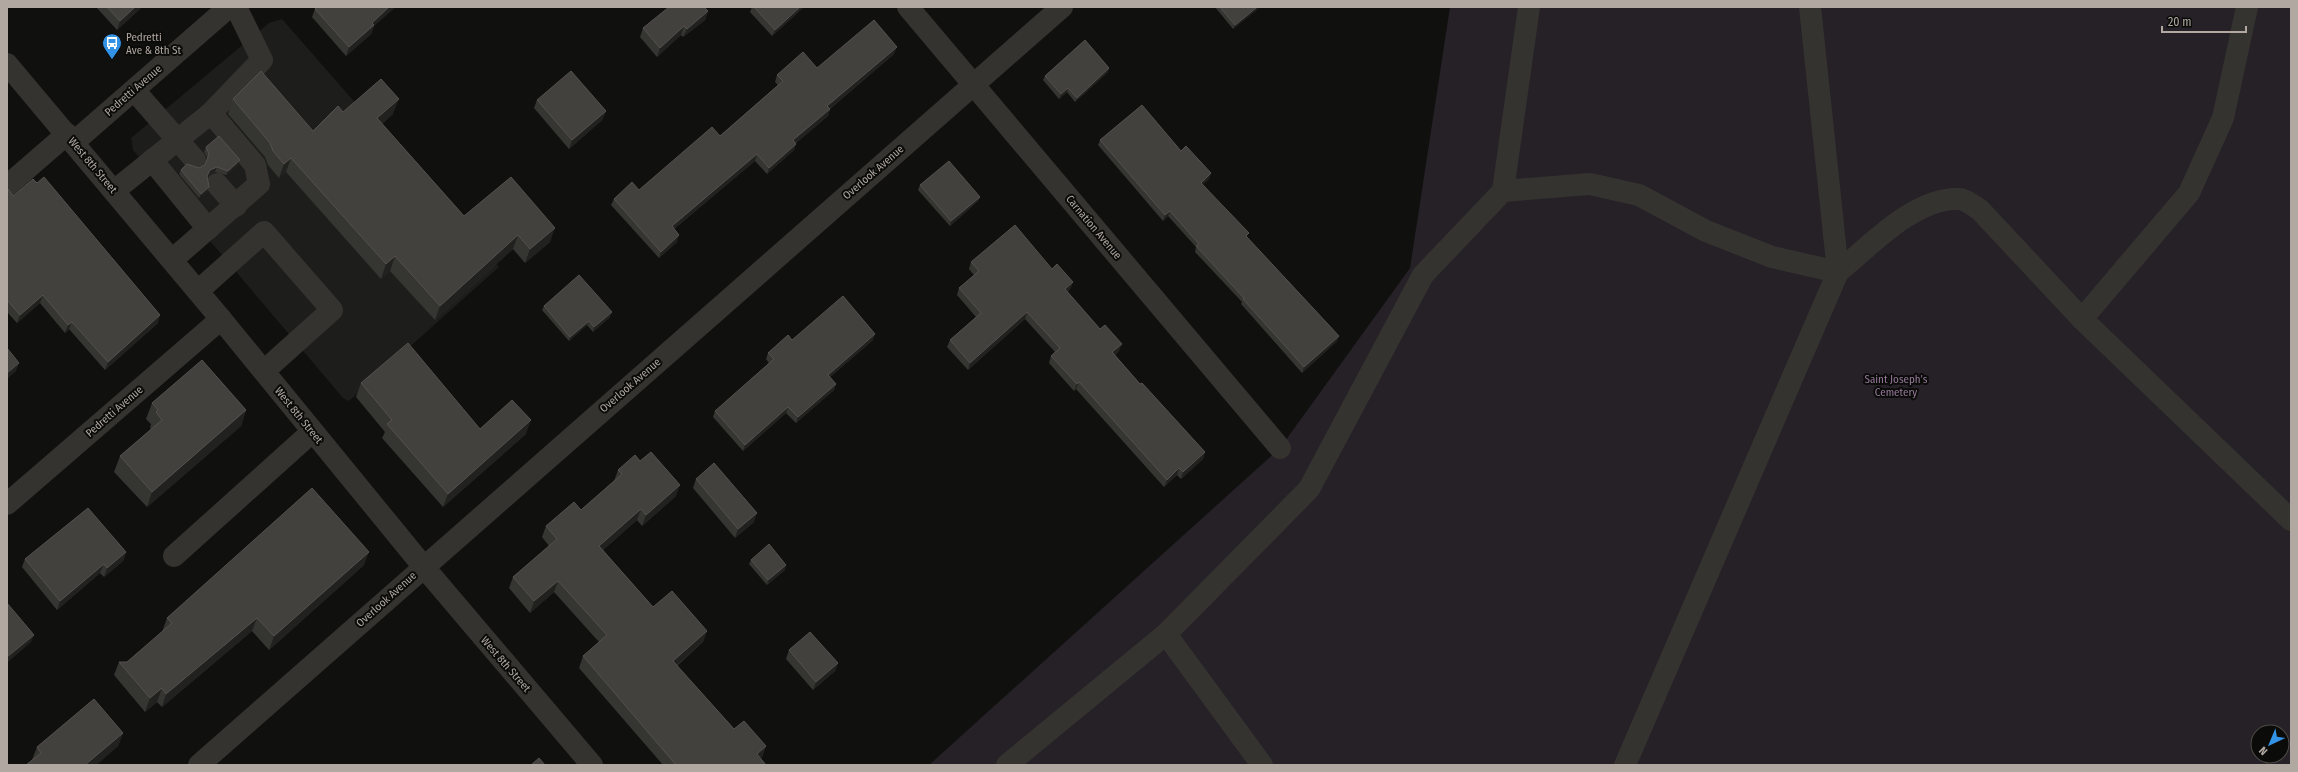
<svg xmlns="http://www.w3.org/2000/svg" width="2298" height="772" font-family="'Fira Sans Condensed',sans-serif">
	<rect width="100%" height="100%" fill="#10100f"/>
	<path fill="#1d1d1b" d="M 282,19 L 499,267 L 349,401 L 343,398 L 133,150 L 131,138 L 269,23 Z"/>
	<path fill="#262027" fill-rule="evenodd" d="M 1450,7 L 2291,7 L 2291,765 L 929,765 L 1280,448 L 1410,268 ZM 2258,732 L 2282,732 L 2282,756 L 2258,756 Z"/>
	<g fill="none" stroke-linecap="round" stroke-linejoin="round">
		<g stroke="#353330" stroke-width="22">
			<path d="M 908,7 L 1280,448"/>
			<path d="M 7,64 L 221,319 L 423,566 L 592,765"/>
			<path d="M 134,90 L 195,160"/>
			<path d="M 211,113 L 262,60 L 236,7"/>
			<path d="M 74,142 L 229,7"/>
			<path d="M 152,160 L 208,229"/>
			<path d="M 217,184 L 236,206"/>
			<path d="M 7,186 L 67,134"/>
			<path d="M 114,191 L 211,113 L 255,165 L 259,184 L 172,260"/>
			<path d="M 1503,191 L 1529,7"/>
			<path d="M 198,291 L 264,232 L 332,310 L 264,371"/>
			<path d="M 2082,319 L 2189,193 L 2223,118 L 2247,7"/>
			<path d="M 7,504 L 221,319"/>
			<path d="M 174,556 L 312,432"/>
			<path d="M 1166,634 L 1262,765"/>
			<path d="M 199,765 L 1062,7"/>
			<path d="M 1007,765 L 1166,634 L 1309,489 L 1423,275 L 1503,191 L 1590,184 L 1639,195 L 1706,231 L 1772,257 L 1838,272 C 1870,246 1915,197 1959,199 C 1965,199 1974,206 1980,210 L 2082,319 L 2291,520"/>
			<path d="M 1625,765 L 1838,272 L 1810,7"/>
		</g>
	</g>
	<g fill="#353532">
		<path d="M 96,7 L 142,7 L 117,30 Z"/>
		<path d="M 752,7 L 804,7 L 772,36 L 750,12 Z"/>
		<path d="M 1215,7 L 1260,7 L 1233,29 Z"/>
		<path d="M 315,9 L 374,26 L 371,34 L 346,56 L 312,17 Z"/>
		<path d="M 708,11 L 705,20 L 683,37 L 681,35 L 657,57 L 640,37 L 643,28 Z"/>
		<path d="M 894,54 L 830,109 L 828,116 L 796,143 L 794,150 L 767,174 L 755,161 L 674,229 L 677,242 L 659,258 L 611,205 L 614,199 L 639,190 L 720,136 L 778,85 L 775,82 L 777,75 Z"/>
		<path d="M 1109,68 L 1108,72 L 1075,102 L 1067,92 L 1059,99 L 1043,80 L 1045,76 Z"/>
		<path d="M 233,99 L 313,131 L 343,112 L 393,114 L 382,124 L 464,216 L 550,242 L 525,263 L 513,249 L 435,320 L 390,271 L 381,279 L 286,172 L 279,178 L 268,165 L 265,157 L 228,114 Z"/>
		<path d="M 537,100 L 606,111 L 602,120 L 569,149 L 534,108 Z"/>
		<path d="M 1100,140 L 1181,151 L 1211,173 L 1209,179 L 1203,184 L 1247,238 L 1339,336 L 1337,341 L 1302,373 L 1241,304 L 1242,302 L 1195,252 L 1196,247 L 1168,216 L 1163,221 L 1098,145 Z"/>
		<path d="M 206,147 L 238,164 L 226,175 L 215,172 L 209,175 L 207,177 L 209,187 L 207,192 L 199,198 L 179,174 L 181,170 L 199,168 L 205,165 L 207,158 L 204,152 Z"/>
		<path d="M 37,183 L 158,323 L 105,370 L 69,329 L 65,333 L 40,303 L 17,323 L 7,312 L 7,189 L 13,196 Z"/>
		<path d="M 920,185 L 980,197 L 978,201 L 950,226 L 918,190 Z"/>
		<path d="M 971,262 L 1052,269 L 1073,282 L 1070,289 L 1067,292 L 1100,329 L 1119,351 L 1115,355 L 1140,384 L 1205,452 L 1203,459 L 1181,479 L 1177,475 L 1164,487 L 1076,389 L 1074,391 L 1049,363 L 1051,356 L 1055,352 L 1025,319 L 968,370 L 947,347 L 950,340 L 976,317 L 957,295 L 959,288 L 974,275 L 969,269 Z"/>
		<path d="M 544,306 L 610,317 L 593,332 L 587,325 L 569,341 L 542,310 Z"/>
		<path d="M 792,340 L 873,340 L 830,377 L 836,384 L 834,390 L 796,423 L 786,413 L 743,451 L 713,417 L 715,411 L 769,363 L 766,359 L 768,353 Z"/>
		<path d="M 361,383 L 480,429 L 526,434 L 443,507 L 382,438 L 385,432 L 356,397 Z"/>
		<path d="M 152,403 L 246,410 L 241,426 L 147,507 L 114,472 L 120,456 L 151,429 L 150,428 L 151,424 L 146,419 Z"/>
		<path d="M 640,461 L 676,496 L 642,526 L 637,520 L 603,550 L 653,607 L 707,631 L 703,642 L 677,666 L 734,729 L 766,746 L 762,757 L 760,758 L 766,765 L 663,765 L 579,668 L 583,656 L 599,642 L 554,592 L 530,613 L 509,588 L 513,577 L 549,546 L 542,537 L 546,526 L 581,510 L 614,481 L 618,470 Z"/>
		<path d="M 696,479 L 754,522 L 735,538 L 693,488 Z"/>
		<path d="M 126,552 L 123,561 L 104,577 L 100,573 L 57,610 L 22,567 L 25,559 Z"/>
		<path d="M 751,560 L 785,570 L 767,585 L 749,564 Z"/>
		<path d="M 364,565 L 269,650 L 252,631 L 162,707 L 157,702 L 145,712 L 114,675 L 119,662 L 127,662 L 162,632 L 167,618 Z"/>
		<path d="M 789,650 L 838,663 L 835,671 L 813,690 L 786,659 Z"/>
		<path d="M 123,733 L 118,746 L 96,765 L 26,765 L 32,760 L 37,747 Z"/>
	</g>
	<g fill="#21211f">
		<path d="M 135,7 L 142,7 L 117,30 L 120,21 Z"/>
		<path d="M 389,7 L 396,7 L 374,26 L 371,34 L 346,56 L 349,47 L 372,23 Z"/>
		<path d="M 800,7 L 804,7 L 772,36 L 775,30 Z"/>
		<path d="M 1257,7 L 1260,7 L 1233,29 L 1235,25 Z"/>
		<path d="M 708,11 L 705,20 L 683,37 L 687,29 Z"/>
		<path d="M 684,26 L 681,35 L 657,57 L 660,48 Z"/>
		<path d="M 897,47 L 894,54 L 825,113 L 827,106 Z"/>
		<path d="M 1109,68 L 1108,72 L 1075,102 L 1077,98 Z"/>
		<path d="M 1068,88 L 1067,92 L 1059,99 L 1061,94 Z"/>
		<path d="M 399,99 L 393,114 L 372,133 L 377,118 Z"/>
		<path d="M 830,109 L 828,116 L 791,147 L 793,140 Z"/>
		<path d="M 606,111 L 602,120 L 569,149 L 572,140 Z"/>
		<path d="M 796,144 L 794,150 L 767,174 L 769,168 Z"/>
		<path d="M 757,154 L 755,161 L 669,233 L 672,226 Z"/>
		<path d="M 291,158 L 286,172 L 279,178 L 284,164 Z"/>
		<path d="M 240,160 L 238,164 L 226,175 L 228,171 Z"/>
		<path d="M 217,167 L 215,172 L 209,175 L 205,180 L 210,170 Z"/>
		<path d="M 1211,173 L 1209,179 L 1199,188 L 1201,183 Z"/>
		<path d="M 209,187 L 207,192 L 199,198 L 201,194 Z"/>
		<path d="M 980,197 L 978,201 L 950,226 L 951,221 Z"/>
		<path d="M 1170,211 L 1168,216 L 1163,221 L 1165,215 Z"/>
		<path d="M 555,228 L 550,242 L 525,263 L 530,249 Z"/>
		<path d="M 518,235 L 513,249 L 435,320 L 440,306 Z"/>
		<path d="M 679,235 L 677,242 L 659,258 L 661,252 Z"/>
		<path d="M 395,256 L 390,271 L 381,279 L 386,264 Z"/>
		<path d="M 1073,282 L 1070,289 L 1062,296 L 1065,289 Z"/>
		<path d="M 43,295 L 40,303 L 17,323 L 20,315 Z"/>
		<path d="M 612,312 L 610,317 L 593,332 L 594,327 Z"/>
		<path d="M 1027,312 L 1025,319 L 968,370 L 970,363 Z"/>
		<path d="M 160,315 L 158,323 L 105,370 L 108,362 Z"/>
		<path d="M 589,321 L 587,325 L 569,341 L 570,337 Z"/>
		<path d="M 72,322 L 69,329 L 65,333 L 68,325 Z"/>
		<path d="M 875,334 L 873,340 L 826,381 L 828,375 Z"/>
		<path d="M 1339,336 L 1337,341 L 1302,373 L 1304,367 Z"/>
		<path d="M 1122,344 L 1119,351 L 1110,359 L 1112,352 Z"/>
		<path d="M 19,363 L 16,371 L 7,379 L 7,373 Z"/>
		<path d="M 1079,382 L 1076,389 L 1074,391 L 1077,384 Z"/>
		<path d="M 836,384 L 834,390 L 796,423 L 798,417 Z"/>
		<path d="M 788,407 L 786,413 L 743,451 L 745,445 Z"/>
		<path d="M 246,410 L 241,426 L 147,507 L 152,492 Z"/>
		<path d="M 531,420 L 526,434 L 443,507 L 448,494 Z"/>
		<path d="M 1205,452 L 1203,459 L 1181,479 L 1183,472 Z"/>
		<path d="M 1179,468 L 1177,475 L 1164,487 L 1167,480 Z"/>
		<path d="M 680,485 L 676,496 L 642,526 L 646,515 Z"/>
		<path d="M 641,509 L 637,520 L 595,557 L 599,546 Z"/>
		<path d="M 757,513 L 754,522 L 735,538 L 738,529 Z"/>
		<path d="M 126,552 L 123,561 L 104,577 L 107,568 Z"/>
		<path d="M 369,552 L 364,565 L 269,650 L 274,636 Z"/>
		<path d="M 104,564 L 100,573 L 57,610 L 60,601 Z"/>
		<path d="M 786,565 L 785,570 L 767,585 L 768,580 Z"/>
		<path d="M 558,581 L 554,592 L 530,613 L 534,601 Z"/>
		<path d="M 257,618 L 252,631 L 162,707 L 166,694 Z"/>
		<path d="M 707,631 L 703,642 L 669,672 L 673,661 Z"/>
		<path d="M 34,635 L 31,642 L 7,663 L 7,657 Z"/>
		<path d="M 838,663 L 835,671 L 813,690 L 816,682 Z"/>
		<path d="M 162,688 L 157,702 L 145,712 L 150,698 Z"/>
		<path d="M 123,733 L 118,746 L 96,765 L 85,765 Z"/>
		<path d="M 766,746 L 762,757 L 753,765 L 757,754 Z"/>
	</g>
	<g fill="#42413e" stroke="#54514e">
		<path d="M 107,7 L 135,7 L 120,21 Z"/>
		<path d="M 317,7 L 389,7 L 372,23 L 374,25 L 349,47 L 315,9 Z"/>
		<path d="M 669,7 L 704,7 L 708,11 L 687,29 L 684,26 L 660,48 L 643,28 Z"/>
		<path d="M 754,7 L 800,7 L 775,30 Z"/>
		<path d="M 1220,7 L 1257,7 L 1235,25 Z"/>
		<path d="M 874,20 L 897,47 L 827,106 L 830,109 L 793,140 L 796,144 L 769,168 L 757,154 L 672,226 L 679,235 L 661,252 L 614,199 L 632,182 L 639,190 L 712,127 L 720,136 L 783,81 L 777,75 L 803,52 L 817,68 Z"/>
		<path d="M 1085,40 L 1109,68 L 1077,98 L 1068,88 L 1061,94 L 1045,76 Z"/>
		<path d="M 261,71 L 313,131 L 338,106 L 343,112 L 381,79 L 399,99 L 377,118 L 464,216 L 511,177 L 555,228 L 530,249 L 518,235 L 440,306 L 395,256 L 386,264 L 291,158 L 284,164 L 273,151 L 270,143 L 233,99 Z"/>
		<path d="M 571,71 L 606,111 L 572,140 L 537,100 Z"/>
		<path d="M 1142,105 L 1181,151 L 1186,146 L 1211,173 L 1201,183 L 1249,233 L 1246,236 L 1339,336 L 1304,367 L 1243,299 L 1244,298 L 1196,246 L 1199,244 L 1170,211 L 1165,215 L 1100,140 Z"/>
		<path d="M 219,136 L 240,160 L 228,171 L 217,167 L 210,170 L 207,176 L 209,187 L 201,194 L 181,170 L 187,164 L 199,168 L 205,165 L 209,154 L 206,147 Z"/>
		<path d="M 949,161 L 980,197 L 951,221 L 920,185 Z"/>
		<path d="M 44,177 L 160,315 L 108,362 L 72,322 L 68,325 L 43,295 L 20,315 L 7,300 L 7,189 L 9,190 L 13,196 L 33,179 L 37,183 Z"/>
		<path d="M 1015,225 L 1052,269 L 1057,264 L 1073,282 L 1065,289 L 1100,329 L 1105,325 L 1122,344 L 1112,352 L 1140,384 L 1142,383 L 1205,452 L 1183,472 L 1179,468 L 1167,480 L 1079,382 L 1077,384 L 1051,356 L 1060,348 L 1027,312 L 970,363 L 950,340 L 981,313 L 959,288 L 979,271 L 971,262 Z"/>
		<path d="M 579,275 L 612,312 L 594,327 L 589,321 L 570,337 L 544,306 Z"/>
		<path d="M 843,296 L 875,334 L 828,375 L 836,384 L 798,417 L 788,407 L 745,445 L 715,411 L 774,359 L 768,353 L 788,335 L 792,340 Z"/>
		<path d="M 408,343 L 480,429 L 512,400 L 531,420 L 448,494 L 387,424 L 392,420 L 361,383 Z"/>
		<path d="M 7,348 L 19,363 L 7,373 Z"/>
		<path d="M 202,360 L 246,410 L 152,492 L 120,456 L 162,420 L 156,412 L 158,410 L 152,403 Z"/>
		<path d="M 651,452 L 680,485 L 646,515 L 641,509 L 599,546 L 653,607 L 672,591 L 707,631 L 673,661 L 734,729 L 744,721 L 766,746 L 757,754 L 766,765 L 676,765 L 583,656 L 607,635 L 558,581 L 534,601 L 513,577 L 557,539 L 546,526 L 574,502 L 581,510 L 622,474 L 618,470 L 635,455 L 640,461 Z"/>
		<path d="M 714,463 L 757,513 L 738,529 L 696,479 Z"/>
		<path d="M 312,488 L 369,552 L 274,636 L 257,618 L 166,694 L 162,688 L 150,698 L 119,662 L 127,662 L 172,623 L 167,618 Z"/>
		<path d="M 88,508 L 126,552 L 107,568 L 104,564 L 60,601 L 25,559 Z"/>
		<path d="M 769,544 L 786,565 L 768,580 L 751,560 Z"/>
		<path d="M 7,603 L 34,635 L 7,657 Z"/>
		<path d="M 810,632 L 838,663 L 816,682 L 789,650 Z"/>
		<path d="M 94,699 L 123,733 L 85,765 L 26,765 L 41,753 L 37,747 Z"/>
		<path d="M 539,758 L 545,765 L 531,765 Z"/>
	</g>
	<defs>
		<g id="bus-pin" transform="scale(1)"><path d="M0 17L-7.5 6A9.5 9.5 0 1 1 7.5 6Z" fill="#3292e5" stroke="#0b0b0a"/><path d="M-5-6H5V4H4V6H2V4H-2V6H-4V4H-5ZM-3.5-4V0h7V-4ZM-3.5 1.2v1.5H-2V1.2ZM2 1.2v1.5H3.5V1.2Z" fill="#fff"/></g>
	</defs>
	<g fill-rule="evenodd">
		<use href="#bus-pin" x="112" y="43"/>
	</g>
	<g text-anchor="middle" stroke-width="4" stroke-linejoin="round" paint-order="stroke">
		<g font-size="11" fill="#b0a8a1" stroke="#0b0b0a" text-anchor="start">
			<text x="126" y="41">Pedretti<tspan x="126" dy="13">Ave &amp; 8th St</tspan></text>
		</g>
		<g font-size="11" fill="#b0a8a1" stroke="#0b0b0a">
			<text transform="translate(133 90) rotate(-41)" y="4">Pedretti Avenue</text>
			<text transform="translate(93 165) rotate(50)" y="4">West 8th Street</text>
			<text transform="translate(873 172) rotate(-41)" y="4">Overlook Avenue</text>
			<text transform="translate(1094 227) rotate(50)" y="4">Carnation Avenue</text>
			<text transform="translate(630 385) rotate(-41)" y="4">Overlook Avenue</text>
			<text transform="translate(114 411) rotate(-41)" y="4">Pedretti Avenue</text>
			<text transform="translate(299 415) rotate(51)" y="4">West 8th Street</text>
			<text transform="translate(386 599) rotate(-42)" y="4">Overlook Avenue</text>
			<text transform="translate(506 664) rotate(49)" y="4">West 8th Street</text>
		</g>
		<g font-size="11" fill="#96799a" stroke="#0b0b0a">
			<text x="1896" y="383">Saint Joseph’s<tspan x="1896" dy="13">Cemetery</tspan></text>
		</g>
	</g>
	<rect width="2298" height="772" fill="none" stroke="#b0a8a1" stroke-width="16"/>
	<g transform="translate(2270 744) rotate(224)"><circle r="19" fill="#0b0b0a" stroke="#4d4a46"/>
	<path d="M0-3L7 15L0 10L-7 15Z" fill="#3292e5"/>
	<text y="-6" font-size="11" font-weight="bold" text-anchor="middle" fill="#b0a8a1">N</text>
	</g>
	<path d="M2162 26v6h84v-6" fill="none" stroke="#b0a8a1" stroke-width="2"/>
	<text x="2168" y="26" font-size="12" fill="#b0a8a1" stroke="#0b0b0a" stroke-width="3" paint-order="stroke">20 m</text>
</svg>
